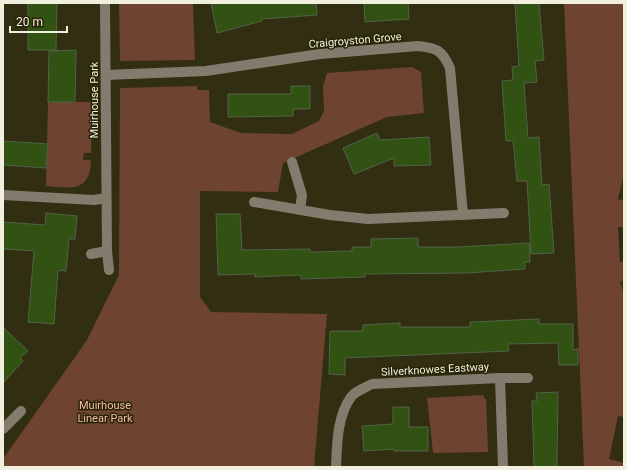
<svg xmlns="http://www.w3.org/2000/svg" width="627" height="470" font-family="Roboto,sans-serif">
	<rect width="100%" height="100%" fill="#312e11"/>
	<g fill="#6e432f">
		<path d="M 119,3 L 193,3 L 195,60 L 120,61 Z"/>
		<path d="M 564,3 L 624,3 L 624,173 L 618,199 L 624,201 L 624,227 L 618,227 L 620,262 L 624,262 L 624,280 L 620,282 L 624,294 L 624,417 L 618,416 L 609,459 L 624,463 L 624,467 L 584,467 Z"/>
		<path d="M 412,67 L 421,72 L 424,113 L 387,117 L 283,163 L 278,192 L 200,191 L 200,297 L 211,312 L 327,314 L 314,467 L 3,467 L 3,459 L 87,340 L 119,275 L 120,88 L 197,86 L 197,90 L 209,90 L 210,122 L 241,133 L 292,134 L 319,121 L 324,111 L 323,86 L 327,73 Z"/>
		<path d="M 48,102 L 92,102 L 91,153 L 84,153 L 83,160 L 91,160 C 90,193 71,188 46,186 Z"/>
		<path d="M 483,395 L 486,400 L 488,452 L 433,453 L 427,398 Z"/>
	</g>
	<g fill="#325213" stroke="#526247">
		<path d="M 28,3 L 57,3 L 56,50 L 28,50 Z"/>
		<path d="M 211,3 L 316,3 L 317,15 L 262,19 L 262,21 L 217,33 Z"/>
		<path d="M 364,3 L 408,3 L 409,19 L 365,22 Z"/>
		<path d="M 515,3 L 539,3 L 544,60 L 535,61 L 537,82 L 524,83 L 528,138 L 539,137 L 542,185 L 549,184 L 554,253 L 531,254 L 527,181 L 517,181 L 513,141 L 506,141 L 502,81 L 513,80 L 512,67 L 519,66 Z"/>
		<path d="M 76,50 L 75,102 L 48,102 L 49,51 Z"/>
		<path d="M 291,86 L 310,86 L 310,109 L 293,109 L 293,116 L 228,117 L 228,94 L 291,94 Z"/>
		<path d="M 377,133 L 380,140 L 429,137 L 431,165 L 394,166 L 394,158 L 354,174 L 343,148 Z"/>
		<path d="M 3,141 L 48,144 L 46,168 L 3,165 Z"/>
		<path d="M 46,213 L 77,216 L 75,239 L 69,239 L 66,271 L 58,270 L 54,324 L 28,322 L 34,251 L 3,249 L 3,222 L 45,225 Z"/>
		<path d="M 216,214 L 240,214 L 242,250 L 310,249 L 310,252 L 352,251 L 352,247 L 371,247 L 371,239 L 418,238 L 418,247 L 457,247 L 529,243 L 530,262 L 525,262 L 525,269 L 467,273 L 365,274 L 365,277 L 301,279 L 301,275 L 255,277 L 255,274 L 218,275 Z"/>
		<path d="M 539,319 L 539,324 L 573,324 L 573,350 L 578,349 L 578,365 L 559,365 L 558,343 L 508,344 L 509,351 L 345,358 L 345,375 L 329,374 L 330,331 L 363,331 L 363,325 L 400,323 L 400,327 L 470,327 L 470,322 Z"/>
		<path d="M 3,327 L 28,351 L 20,358 L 23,361 L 3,383 Z"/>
		<path d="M 558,392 L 557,467 L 534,467 L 532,401 L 537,401 L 536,393 Z"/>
		<path d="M 393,407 L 409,407 L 409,427 L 428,427 L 428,451 L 394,451 L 394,449 L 364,451 L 362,426 L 393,424 Z"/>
	</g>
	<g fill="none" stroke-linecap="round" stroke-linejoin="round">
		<g stroke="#847b6f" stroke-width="10">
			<path d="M 105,3 L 107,251 L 109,270"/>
			<path d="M 106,75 L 206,71 L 320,54 L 418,46 C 437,48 442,50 450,68 L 463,215"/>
			<path d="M 292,162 L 302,195 L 300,210"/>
			<path d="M 3,195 L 94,200 L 106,198"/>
			<path d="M 254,202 L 330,215 L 368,219 L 504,213"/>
			<path d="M 91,254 L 107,251"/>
			<path d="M 500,378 L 528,378"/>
			<path d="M 3,429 L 21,411"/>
			<path d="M 336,467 C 337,445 337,416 351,397 C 355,391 365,388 372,384 L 500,378 L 503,467"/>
		</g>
	</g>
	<g text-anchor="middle" stroke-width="3" stroke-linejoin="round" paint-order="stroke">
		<g font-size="11" fill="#f1f0de" stroke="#272406">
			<text transform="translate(355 40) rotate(-5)" y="4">Craigroyston Grove</text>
			<text transform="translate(94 100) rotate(-90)" y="4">Muirhouse Park</text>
			<text transform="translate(435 369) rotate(-3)" y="4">Silverknowes Eastway</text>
		</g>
		<g font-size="11" fill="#f6bca1" stroke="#272406">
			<text x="105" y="409">Muirhouse<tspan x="105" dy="13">Linear Park</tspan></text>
		</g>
	</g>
	<rect width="627" height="470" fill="none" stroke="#f1f0de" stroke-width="8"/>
	<path d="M10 26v6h57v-6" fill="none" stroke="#f1f0de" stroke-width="2"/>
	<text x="16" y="26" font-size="12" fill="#f1f0de" stroke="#272406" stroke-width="3" paint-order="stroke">20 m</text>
</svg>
